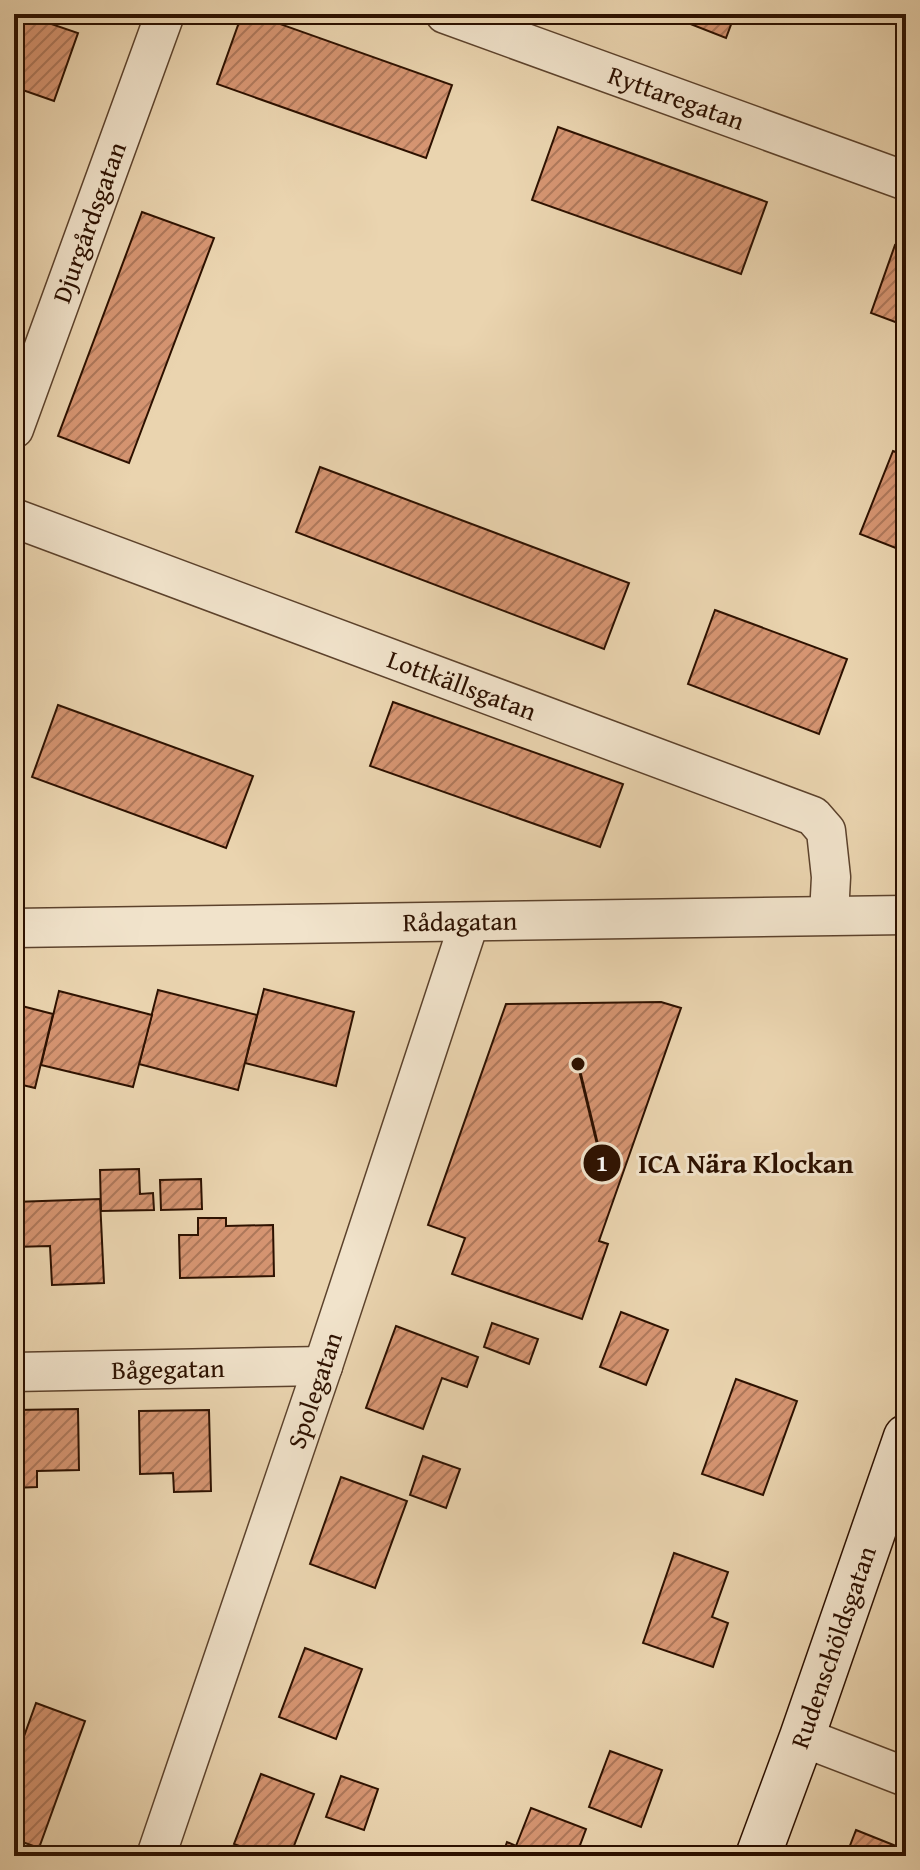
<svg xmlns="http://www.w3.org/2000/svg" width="920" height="1870" font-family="'Gentium Book Plus',serif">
	<defs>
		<pattern id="building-hatch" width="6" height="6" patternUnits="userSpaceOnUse" patternTransform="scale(2)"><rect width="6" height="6" fill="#d69572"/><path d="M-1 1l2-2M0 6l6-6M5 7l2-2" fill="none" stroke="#ae785b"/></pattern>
	</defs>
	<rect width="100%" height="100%" fill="#ead4af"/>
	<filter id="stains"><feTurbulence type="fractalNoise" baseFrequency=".0025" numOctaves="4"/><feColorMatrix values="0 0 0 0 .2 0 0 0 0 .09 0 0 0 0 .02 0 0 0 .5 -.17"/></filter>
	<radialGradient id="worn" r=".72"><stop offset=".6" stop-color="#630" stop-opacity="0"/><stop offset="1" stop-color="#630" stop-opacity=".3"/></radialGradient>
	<g fill="url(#building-hatch)" stroke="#2d1100" stroke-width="2">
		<path d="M 14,14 L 22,14 L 78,33 L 54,101 L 14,87 Z"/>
		<path d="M 242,14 L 252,14 L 452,85 L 426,158 L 217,84 Z"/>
		<path d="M 665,14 L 735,14 L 726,38 Z"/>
		<path d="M 906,89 L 906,109 L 899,106 Z"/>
		<path d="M 558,127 L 767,202 L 741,274 L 532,200 Z"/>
		<path d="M 14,183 L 22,186 L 14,209 Z"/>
		<path d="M 142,212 L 214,238 L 129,463 L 58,436 Z"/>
		<path d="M 895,245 L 906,249 L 906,326 L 871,313 Z"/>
		<path d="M 893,451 L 906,456 L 906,552 L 860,534 Z"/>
		<path d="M 320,467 L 629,583 L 604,649 L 296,532 Z"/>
		<path d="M 715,610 L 847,659 L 819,734 L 688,684 Z"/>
		<path d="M 393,702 L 623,784 L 600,847 L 370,766 Z"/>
		<path d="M 58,705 L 253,776 L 226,848 L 32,777 Z"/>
		<path d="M 264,989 L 354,1012 L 336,1086 L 245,1063 Z"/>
		<path d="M 158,990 L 257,1015 L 238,1090 L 139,1064 Z"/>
		<path d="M 59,991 L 152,1015 L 133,1087 L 41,1065 Z"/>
		<path d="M 661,1002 L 681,1008 L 599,1241 L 608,1244 L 582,1319 L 452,1274 L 465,1238 L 428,1225 L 506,1004 Z"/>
		<path d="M 14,1004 L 53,1014 L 35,1088 L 14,1083 Z"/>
		<path d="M 139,1169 L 140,1194 L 153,1193 L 154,1210 L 101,1211 L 100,1170 Z"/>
		<path d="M 201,1179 L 202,1209 L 161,1210 L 160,1180 Z"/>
		<path d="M 100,1199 L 104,1283 L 52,1285 L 50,1246 L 14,1247 L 14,1202 Z"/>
		<path d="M 198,1218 L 226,1218 L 226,1226 L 273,1225 L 274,1276 L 180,1278 L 179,1235 L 198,1235 Z"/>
		<path d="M 621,1312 L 668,1330 L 646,1385 L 600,1367 Z"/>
		<path d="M 492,1323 L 538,1339 L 529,1364 L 484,1347 Z"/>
		<path d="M 396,1326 L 478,1357 L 467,1387 L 442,1378 L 423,1429 L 366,1408 Z"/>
		<path d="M 736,1379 L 797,1401 L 763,1495 L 702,1474 Z"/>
		<path d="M 78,1409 L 79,1470 L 37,1471 L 37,1487 L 14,1488 L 14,1410 Z"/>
		<path d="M 209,1410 L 211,1491 L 174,1492 L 173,1473 L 140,1474 L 139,1411 Z"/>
		<path d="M 423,1456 L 460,1469 L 446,1508 L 410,1495 Z"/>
		<path d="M 341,1477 L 407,1501 L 375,1588 L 310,1564 Z"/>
		<path d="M 674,1553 L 728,1572 L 712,1617 L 728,1623 L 713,1667 L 643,1643 Z"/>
		<path d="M 305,1648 L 362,1669 L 336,1739 L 279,1717 Z"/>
		<path d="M 906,1679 L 906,1698 L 899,1696 Z"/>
		<path d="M 36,1703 L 85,1721 L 39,1848 L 14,1839 L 14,1749 L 19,1750 Z"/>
		<path d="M 610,1751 L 662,1770 L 641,1827 L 589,1807 Z"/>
		<path d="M 261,1774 L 314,1794 L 290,1856 L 266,1856 L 234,1844 Z"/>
		<path d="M 341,1776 L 378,1789 L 364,1830 L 326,1817 Z"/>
		<path d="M 531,1808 L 586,1829 L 576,1856 L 502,1856 L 507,1842 L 516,1846 Z"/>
		<path d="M 856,1830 L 906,1850 L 906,1856 L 846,1856 Z"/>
	</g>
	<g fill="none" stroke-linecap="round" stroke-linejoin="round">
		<g stroke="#5c422c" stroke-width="41">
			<g id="street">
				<path id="s1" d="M 445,14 L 906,181"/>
				<path id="s2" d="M 14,429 L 165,14"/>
				<path id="s3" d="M 14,518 L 813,816 L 826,831 L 831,877 L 829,915"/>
				<path id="s4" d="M 14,928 L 906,915"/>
				<path id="s5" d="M 14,1372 L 323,1366"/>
				<path d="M 802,1737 L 906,1777"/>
				<path id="s6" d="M 156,1856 L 323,1366 L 469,923"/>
			</g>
		</g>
		<g stroke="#2d1100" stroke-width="47">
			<g id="secondary">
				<path id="s7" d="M 758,1856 L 802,1737 L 906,1437"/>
			</g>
		</g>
		<use href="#street" stroke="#f1e3cb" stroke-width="38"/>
		<use href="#secondary" stroke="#f1e3cb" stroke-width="44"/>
	</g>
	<g text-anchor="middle" stroke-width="6" stroke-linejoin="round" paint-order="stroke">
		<g font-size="26" fill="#2d1100" stroke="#f1e3cb">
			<text dy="9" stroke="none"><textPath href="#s1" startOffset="246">Ryttaregatan</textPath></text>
			<text dy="9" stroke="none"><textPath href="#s2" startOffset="220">Djurgårdsgatan</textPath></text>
			<text dy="9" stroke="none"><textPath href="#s3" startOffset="478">Lottkällsgatan</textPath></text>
			<text dy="9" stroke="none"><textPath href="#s4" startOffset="446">Rådagatan</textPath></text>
			<text dy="9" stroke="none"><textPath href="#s5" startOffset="154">Bågegatan</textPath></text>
			<text dy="9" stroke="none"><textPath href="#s6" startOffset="492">Spolegatan</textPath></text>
			<text dy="9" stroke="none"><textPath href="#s7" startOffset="222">Rudenschöldsgatan</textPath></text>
		</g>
	</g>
	<path fill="none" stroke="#2d1100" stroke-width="3" d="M578 1064L602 1163"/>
	<g fill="#2d1100" stroke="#f1e3cb" stroke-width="3">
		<circle cx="578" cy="1064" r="8"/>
		<circle cx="602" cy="1163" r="20"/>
	</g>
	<g font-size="24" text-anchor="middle" font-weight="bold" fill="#fff">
		<text x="602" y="1171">1</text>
	</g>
	<g font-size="28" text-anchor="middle" font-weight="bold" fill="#2d1100" stroke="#f1e3cb" stroke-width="6" stroke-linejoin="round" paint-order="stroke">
		<text x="746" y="1173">ICA Nära Klockan</text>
	</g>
	<rect width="920" height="1870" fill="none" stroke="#ead4af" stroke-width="48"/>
	<rect x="16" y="16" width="888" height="1838" fill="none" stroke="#2d1100" stroke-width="4"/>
	<rect x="24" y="24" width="872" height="1822" fill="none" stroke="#2d1100" stroke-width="2"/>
	<rect width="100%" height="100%" filter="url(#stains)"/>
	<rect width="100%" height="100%" fill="url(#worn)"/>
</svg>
